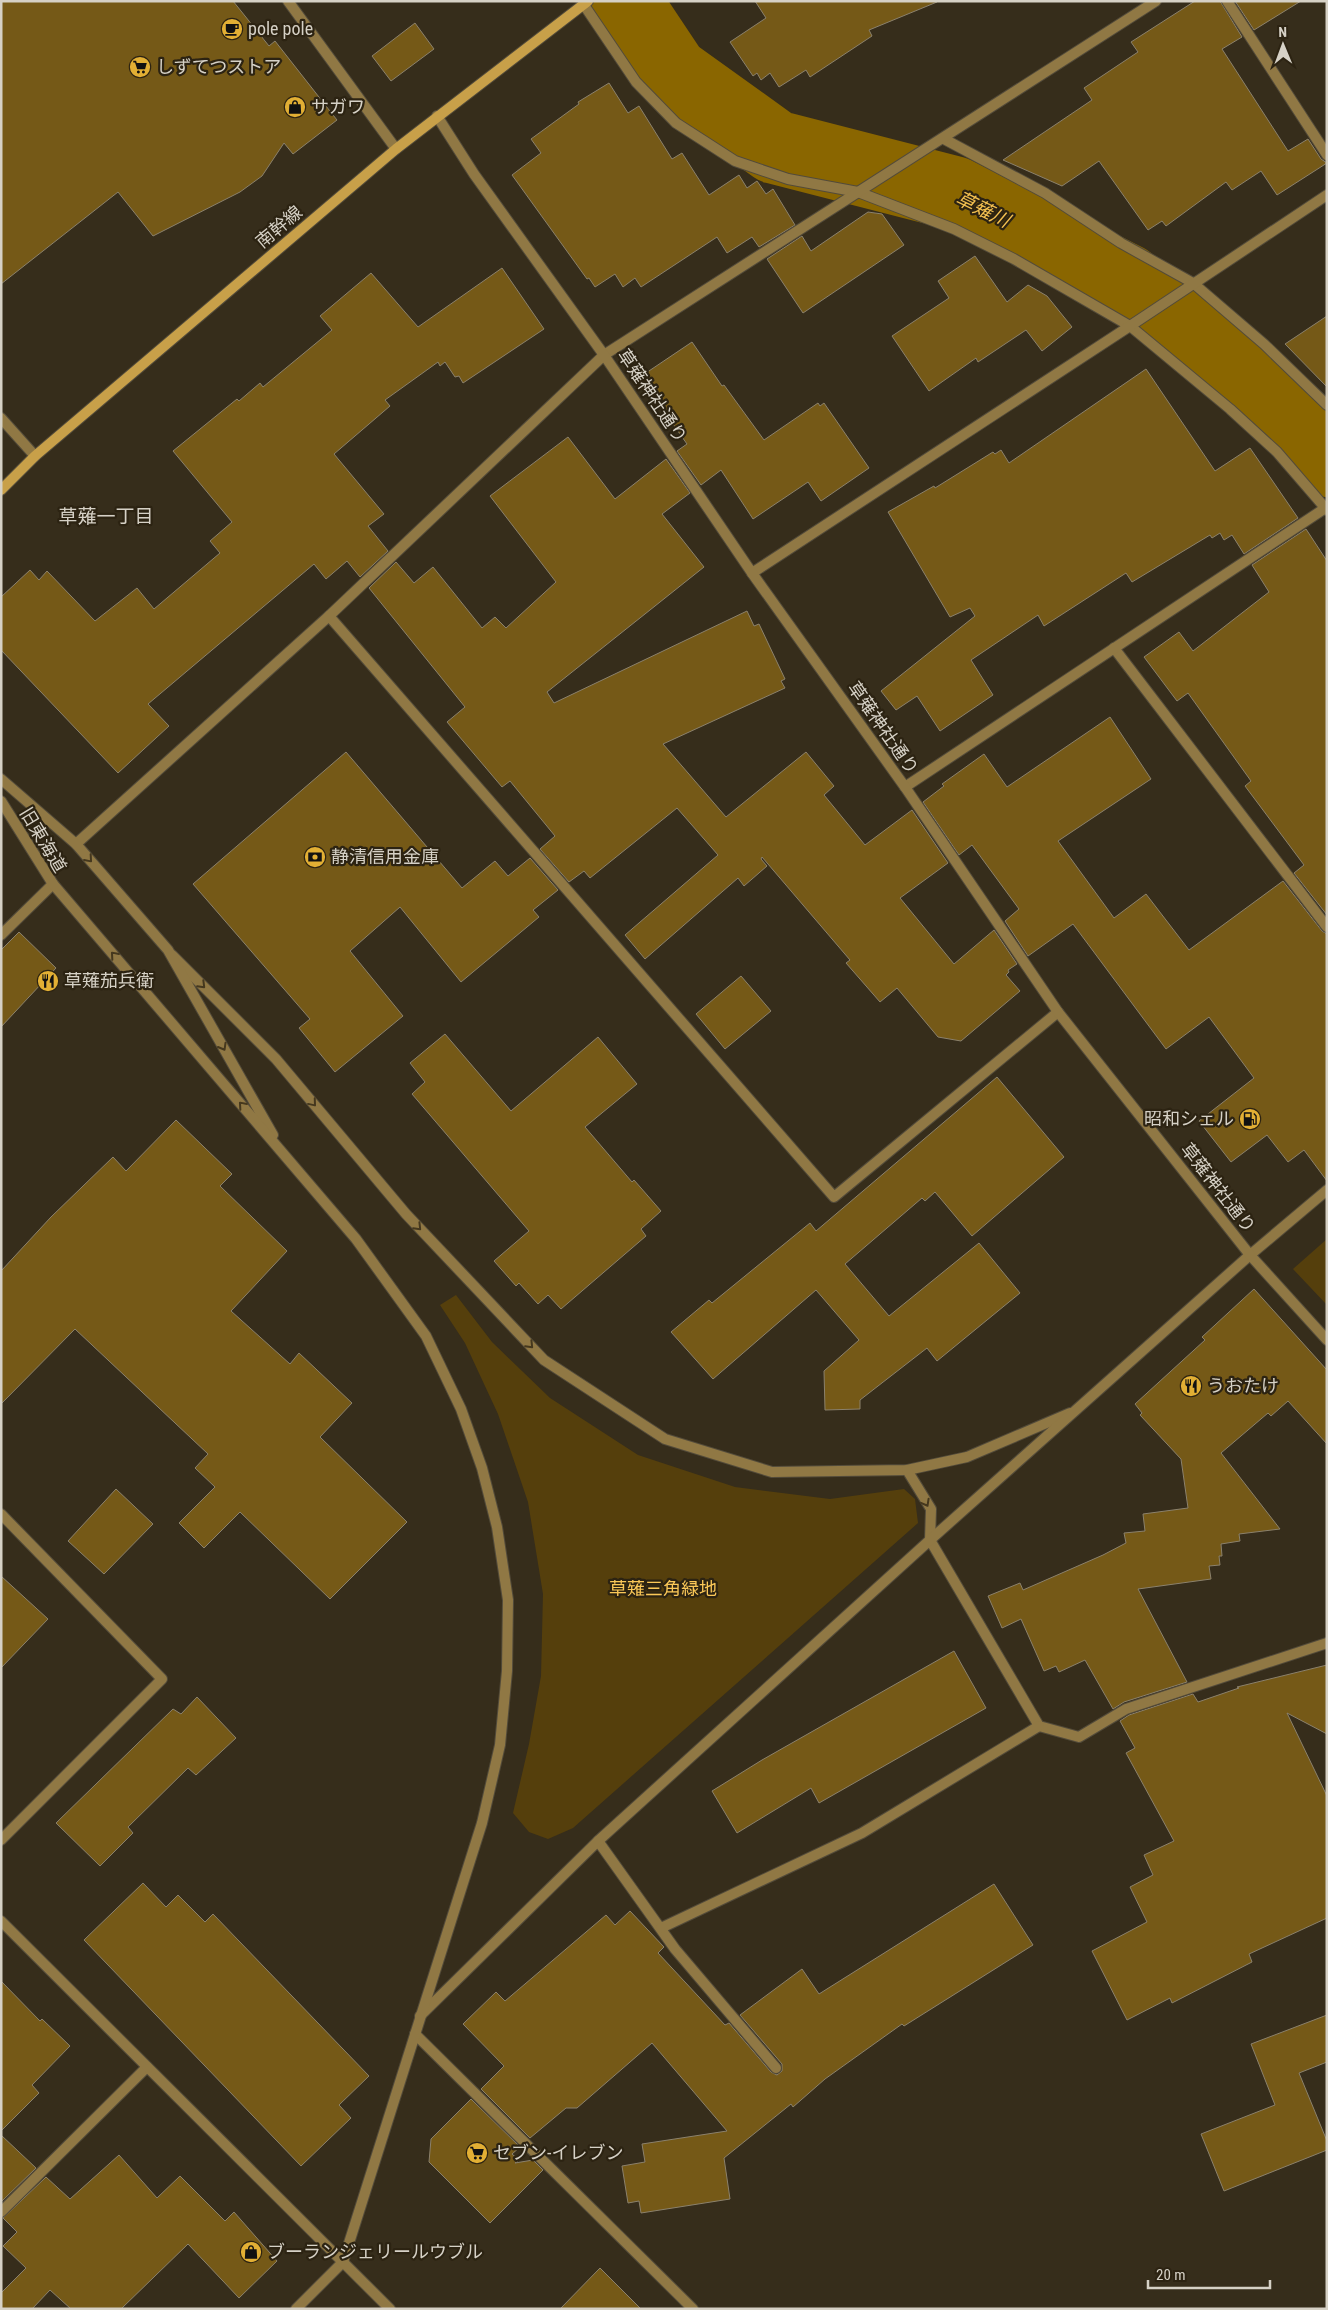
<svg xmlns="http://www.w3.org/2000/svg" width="1328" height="2310" font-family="'Roboto Condensed','Noto Sans JP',sans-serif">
	<rect width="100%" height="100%" fill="#362d1b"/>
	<g fill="#553f0c">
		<path d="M 1327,1239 L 1327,1305 L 1293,1269 Z"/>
		<path d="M 456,1295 L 492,1342 L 550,1398 L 638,1455 L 735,1487 L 830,1499 L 904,1489 L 915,1499 L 918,1523 L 573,1828 L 548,1839 L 529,1832 L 513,1813 L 529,1744 L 541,1676 L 543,1594 L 528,1502 L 498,1414 L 465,1343 L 440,1305 Z"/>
	</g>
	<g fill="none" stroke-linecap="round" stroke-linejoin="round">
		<path stroke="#8a6600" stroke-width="74" d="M 624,1 L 672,73 L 775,147 L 954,193 L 1127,281 L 1285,408 L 1327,460"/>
	</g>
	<g fill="#755917" stroke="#8b816c">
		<path d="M 1,1 L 233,1 L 269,46 L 275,41 L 337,120 L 293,154 L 284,143 L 262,176 L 240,192 L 153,236 L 118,192 L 1,284 Z"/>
		<path d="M 755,1 L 937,1 L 937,2 L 869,30 L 872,36 L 810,77 L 806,70 L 779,87 L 770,73 L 761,80 L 757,73 L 753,76 L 730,42 L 766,18 Z"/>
		<path d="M 1195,1 L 1220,1 L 1242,37 L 1222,49 L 1288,151 L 1308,139 L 1321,159 L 1327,163 L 1277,195 L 1261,171 L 1232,190 L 1226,182 L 1166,226 L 1162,221 L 1148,230 L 1099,161 L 1062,186 L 1003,160 L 1092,100 L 1084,88 L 1138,52 L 1131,42 Z"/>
		<path d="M 1235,1 L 1301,1 L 1254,30 Z"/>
		<path d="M 415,23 L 434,49 L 391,81 L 372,56 Z"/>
		<path d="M 609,83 L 628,113 L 639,106 L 672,159 L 682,153 L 709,195 L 739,175 L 747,188 L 757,181 L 766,194 L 773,189 L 795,225 L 759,247 L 752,237 L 727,253 L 717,237 L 641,287 L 635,278 L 623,287 L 615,274 L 595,287 L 589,278 L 587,279 L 512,175 L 541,153 L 531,139 L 579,104 L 578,102 Z"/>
		<path d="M 868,212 L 882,214 L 904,245 L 803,313 L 767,259 L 802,236 L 811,251 Z"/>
		<path d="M 975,256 L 1007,302 L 1028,285 L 1047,296 L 1072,327 L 1042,351 L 1026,330 L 978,362 L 976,358 L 929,391 L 892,336 L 949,298 L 938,281 Z"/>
		<path d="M 502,268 L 544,329 L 463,383 L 459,376 L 455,377 L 445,362 L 440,366 L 438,362 L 385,400 L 390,406 L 334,454 L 384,514 L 368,526 L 388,551 L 360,577 L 347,561 L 326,579 L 314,564 L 148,704 L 169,726 L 118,773 L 1,650 L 1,597 L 30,570 L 39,580 L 47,571 L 95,621 L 137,588 L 154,609 L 220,553 L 210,541 L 232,522 L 173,451 L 237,399 L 239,401 L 260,383 L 263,387 L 332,330 L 320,316 L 371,273 L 418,327 Z"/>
		<path d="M 1327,316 L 1327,387 L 1285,344 Z"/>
		<path d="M 692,342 L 722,386 L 724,385 L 764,440 L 818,403 L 820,406 L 824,403 L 869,468 L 821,501 L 808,482 L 753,519 L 721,470 L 701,485 L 677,451 L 687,444 L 640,377 Z"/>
		<path d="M 1146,369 L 1215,471 L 1250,448 L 1298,518 L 1244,554 L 1232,535 L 1224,540 L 1220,533 L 1212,538 L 1210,535 L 1132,582 L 1126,573 L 1044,626 L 1038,615 L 971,660 L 993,695 L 940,731 L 917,696 L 896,710 L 881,691 L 975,616 L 970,608 L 950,617 L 888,512 L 934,486 L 935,488 L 993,452 L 995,454 L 1001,450 L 1009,463 Z"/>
		<path d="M 568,437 L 615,499 L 666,459 L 690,493 L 662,514 L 704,567 L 547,692 L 554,703 L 747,611 L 754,626 L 759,624 L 785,679 L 781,681 L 785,688 L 663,744 L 726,817 L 806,752 L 834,786 L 824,795 L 865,845 L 912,810 L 948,863 L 900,898 L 954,964 L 994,930 L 1017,964 L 1008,970 L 1009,972 L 1006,975 L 1020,991 L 961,1041 L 938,1037 L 897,988 L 880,1002 L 846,963 L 850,960 L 762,857 L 761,859 L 767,866 L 744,886 L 738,878 L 645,959 L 625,935 L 718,855 L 677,808 L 590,878 L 584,871 L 569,882 L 540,849 L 555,836 L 510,781 L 502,787 L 447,722 L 465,707 L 369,588 L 396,562 L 414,583 L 433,567 L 482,628 L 495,617 L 506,628 L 556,582 L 490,496 Z"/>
		<path d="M 1306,529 L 1327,561 L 1327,915 L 1294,873 L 1304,865 L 1245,786 L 1251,781 L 1188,693 L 1177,701 L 1144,657 L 1179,632 L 1193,651 L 1269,592 L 1252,565 Z"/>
		<path d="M 1110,717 L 1151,779 L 1058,841 L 1114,918 L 1146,894 L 1189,950 L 1283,881 L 1322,931 L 1327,934 L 1327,1181 L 1304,1150 L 1288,1162 L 1267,1135 L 1231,1162 L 1199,1121 L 1254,1078 L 1209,1017 L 1166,1049 L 1073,924 L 1028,956 L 1005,921 L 1019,909 L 972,845 L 959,855 L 923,802 L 944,786 L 942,784 L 984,754 L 1007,787 Z"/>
		<path d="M 346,752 L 462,888 L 495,861 L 508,876 L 530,858 L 558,890 L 533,910 L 539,917 L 461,982 L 400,907 L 350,951 L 403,1016 L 335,1072 L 299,1028 L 310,1019 L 193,884 Z"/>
		<path d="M 19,932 L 56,968 L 1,1027 L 1,950 Z"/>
		<path d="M 741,976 L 771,1011 L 725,1049 L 696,1014 Z"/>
		<path d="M 445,1034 L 511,1111 L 598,1037 L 637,1084 L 585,1127 L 632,1182 L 634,1180 L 661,1211 L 641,1229 L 646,1236 L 561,1309 L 548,1295 L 538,1304 L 519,1283 L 516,1286 L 494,1261 L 529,1231 L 412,1094 L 425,1082 L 410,1063 Z"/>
		<path d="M 997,1077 L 1064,1157 L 972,1236 L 935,1192 L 925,1201 L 922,1198 L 845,1264 L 889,1316 L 979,1243 L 1020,1293 L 937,1361 L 927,1348 L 860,1400 L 860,1409 L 825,1410 L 824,1371 L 859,1340 L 816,1290 L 713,1379 L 671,1332 L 709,1300 L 712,1303 L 810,1223 L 816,1231 Z"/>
		<path d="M 176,1120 L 232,1174 L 220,1186 L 287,1251 L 231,1311 L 290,1364 L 299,1353 L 352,1403 L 320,1437 L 407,1522 L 330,1599 L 240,1512 L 204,1548 L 179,1523 L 215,1487 L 195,1468 L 208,1454 L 75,1329 L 1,1404 L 1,1271 L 51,1217 L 113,1157 L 126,1171 Z"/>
		<path d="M 1254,1289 L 1327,1370 L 1327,1444 L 1288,1401 L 1271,1416 L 1268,1413 L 1221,1453 L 1280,1529 L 1239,1534 L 1240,1541 L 1221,1544 L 1222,1556 L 1219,1556 L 1220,1565 L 1209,1566 L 1211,1579 L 1138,1589 L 1187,1682 L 1124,1702 L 1113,1709 L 1085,1660 L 1059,1672 L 1056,1666 L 1044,1671 L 1021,1619 L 1002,1628 L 988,1596 L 1020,1583 L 1023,1590 L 1103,1555 L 1126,1543 L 1124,1533 L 1145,1531 L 1143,1514 L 1188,1508 L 1181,1459 L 1140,1415 L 1142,1413 L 1135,1404 L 1205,1340 L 1202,1337 Z"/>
		<path d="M 116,1489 L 153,1524 L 104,1574 L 68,1541 Z"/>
		<path d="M 1,1576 L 48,1619 L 1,1668 Z"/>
		<path d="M 954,1651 L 986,1708 L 819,1803 L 811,1788 L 737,1833 L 712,1791 L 762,1760 Z"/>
		<path d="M 1327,1665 L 1327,1734 L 1287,1713 L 1327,1796 L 1327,1918 L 1249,1954 L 1252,1962 L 1172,2003 L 1170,1998 L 1127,2020 L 1092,1951 L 1147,1922 L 1130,1887 L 1153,1875 L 1144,1855 L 1174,1841 L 1126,1753 L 1135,1748 L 1120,1721 L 1129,1715 L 1193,1694 L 1198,1702 L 1239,1688 L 1237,1687 Z"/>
		<path d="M 197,1697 L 236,1738 L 196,1775 L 188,1768 L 128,1827 L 133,1833 L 100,1866 L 56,1823 L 173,1709 L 181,1714 Z"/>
		<path d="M 143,1883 L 166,1907 L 178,1895 L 205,1922 L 213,1914 L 369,2076 L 339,2105 L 351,2118 L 301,2166 L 84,1940 Z"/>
		<path d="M 994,1884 L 1033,1945 L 904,2026 L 902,2024 L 825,2079 L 793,2107 L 791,2104 L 724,2158 L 730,2199 L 641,2213 L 639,2201 L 628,2203 L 622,2166 L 645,2162 L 642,2144 L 727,2131 L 652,2043 L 577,2108 L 566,2108 L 530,2138 L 481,2089 L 504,2066 L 463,2024 L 496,1992 L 505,2001 L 606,1915 L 615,1925 L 630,1911 L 664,1947 L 658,1953 L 725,2025 L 729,2023 L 771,2072 L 777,2075 L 782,2071 L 782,2064 L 740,2015 L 802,1969 L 819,1994 Z"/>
		<path d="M 1,1981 L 40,2021 L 42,2019 L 70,2046 L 32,2085 L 39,2093 L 1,2131 Z"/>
		<path d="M 1327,2015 L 1327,2062 L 1299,2073 L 1327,2141 L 1327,2150 L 1224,2191 L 1201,2134 L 1275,2105 L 1251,2044 Z"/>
		<path d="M 471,2099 L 520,2147 L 512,2154 L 519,2160 L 515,2163 L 533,2160 L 543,2170 L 490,2223 L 429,2162 L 431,2139 Z"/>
		<path d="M 1,2135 L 36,2168 L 1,2202 Z"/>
		<path d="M 119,2155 L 157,2198 L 180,2176 L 225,2221 L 234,2212 L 277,2261 L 239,2298 L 188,2244 L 121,2309 L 71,2309 L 50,2290 L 32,2309 L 1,2309 L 1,2293 L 26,2268 L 3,2246 L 17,2232 L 3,2218 L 46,2177 L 70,2199 Z"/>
		<path d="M 600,2268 L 641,2309 L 560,2309 Z"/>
	</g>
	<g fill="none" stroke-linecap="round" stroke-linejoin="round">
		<g stroke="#534b3a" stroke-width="12">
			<g id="minor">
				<path d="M 288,1 L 396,149"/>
				<path d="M 1227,1 L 1327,155"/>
				<path d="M 584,5 L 636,82 L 676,123 L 735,161 L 788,179 L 858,192 L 954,229 L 1014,259 L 1130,326 L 1230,409 L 1277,452 L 1327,510"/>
				<path d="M 944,139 L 1045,193 L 1121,243 L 1193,283 L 1264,344 L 1327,405"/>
				<path d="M 1,418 L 35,456"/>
				<path d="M 752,573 L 1130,326 L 1327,195"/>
				<path d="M 329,616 L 834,1197 L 1058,1012"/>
				<path d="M 1114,648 L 1327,927"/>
				<path d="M 905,787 L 1327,507"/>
				<path d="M 76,844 L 329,616 L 604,355 L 1156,1"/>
				<path d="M 1,935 L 53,884"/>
				<path d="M 172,955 L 276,1059 L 406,1214 L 544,1360 L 665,1439 L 772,1472 L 907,1470 L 967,1457 L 1070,1413"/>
				<path d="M 907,1470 L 931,1509 L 930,1540 L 1039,1726 L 1079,1737 L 1126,1709 L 1327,1643"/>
				<path d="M 1,1514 L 162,1679 L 1,1840"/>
				<path d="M 598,1841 L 675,1949 L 776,2068"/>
				<path d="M 661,1928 L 862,1833 L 1039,1726"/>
				<path d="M 420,2016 L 598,1841 L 930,1540 L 1250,1255 L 1327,1190"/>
				<path d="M 415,2034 L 693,2309"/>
				<path d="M 1,2212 L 147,2067"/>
			</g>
		</g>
		<g stroke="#534b3a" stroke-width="12">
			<g id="tertiary">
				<path d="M 437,116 L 474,174 L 604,355 L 752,573 L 905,787 L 1058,1012 L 1250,1255 L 1327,1340"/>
				<path d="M 1,779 L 76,844 L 168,950 L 273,1135"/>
				<path d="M 1,801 L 53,884 L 356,1239 L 426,1336 L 461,1409 L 482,1468 L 497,1527 L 508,1600 L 507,1671 L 500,1745 L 482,1823 L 343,2262 L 296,2309"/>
				<path d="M 1,1921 L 390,2309"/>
			</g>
		</g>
		<g stroke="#534b3a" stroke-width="12">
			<path id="secondary" d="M 1,490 L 35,456 L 396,149 L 588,1"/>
		</g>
		<use href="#minor" stroke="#907844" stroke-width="10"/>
		<use href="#tertiary" stroke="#907844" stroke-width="10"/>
		<use href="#secondary" stroke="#c8a049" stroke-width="10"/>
	</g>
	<defs><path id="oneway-chevron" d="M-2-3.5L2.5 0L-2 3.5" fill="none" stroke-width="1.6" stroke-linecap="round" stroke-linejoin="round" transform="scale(1.25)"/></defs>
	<g stroke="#45381e">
		<use href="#oneway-chevron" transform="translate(89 859) rotate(49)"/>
		<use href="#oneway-chevron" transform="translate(114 955) rotate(-131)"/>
		<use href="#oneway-chevron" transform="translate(202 985) rotate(45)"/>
		<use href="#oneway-chevron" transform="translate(223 1047) rotate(60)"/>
		<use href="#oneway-chevron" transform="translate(313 1103) rotate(50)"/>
		<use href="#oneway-chevron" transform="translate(242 1105) rotate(-131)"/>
		<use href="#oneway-chevron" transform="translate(418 1227) rotate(46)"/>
		<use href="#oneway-chevron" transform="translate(530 1345) rotate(46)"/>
		<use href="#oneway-chevron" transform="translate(926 1503) rotate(61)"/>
	</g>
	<defs>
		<g id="cafe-disc" transform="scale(1.125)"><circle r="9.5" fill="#e2af34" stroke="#2c2312"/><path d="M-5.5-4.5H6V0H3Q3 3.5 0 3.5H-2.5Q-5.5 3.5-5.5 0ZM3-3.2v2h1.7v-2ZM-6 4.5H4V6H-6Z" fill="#111"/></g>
		<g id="supermarket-disc" transform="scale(1.125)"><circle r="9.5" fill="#e2af34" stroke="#2c2312"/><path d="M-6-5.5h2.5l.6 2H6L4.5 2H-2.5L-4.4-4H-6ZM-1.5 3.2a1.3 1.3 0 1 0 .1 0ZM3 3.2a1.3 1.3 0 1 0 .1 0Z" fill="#111"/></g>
		<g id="shop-disc" transform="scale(1.125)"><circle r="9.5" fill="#e2af34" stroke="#2c2312"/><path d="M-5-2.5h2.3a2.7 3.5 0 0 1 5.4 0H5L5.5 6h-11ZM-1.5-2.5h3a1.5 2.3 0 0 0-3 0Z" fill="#111"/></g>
		<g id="bank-disc" transform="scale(1.125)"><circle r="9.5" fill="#e2af34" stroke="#2c2312"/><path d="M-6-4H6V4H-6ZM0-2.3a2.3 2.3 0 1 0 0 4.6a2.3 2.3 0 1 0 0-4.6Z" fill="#111"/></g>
		<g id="restaurant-disc" transform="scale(1.125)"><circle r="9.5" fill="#e2af34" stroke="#2c2312"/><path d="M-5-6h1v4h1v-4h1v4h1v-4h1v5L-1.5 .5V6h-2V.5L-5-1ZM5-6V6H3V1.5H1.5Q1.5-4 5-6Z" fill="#111"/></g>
		<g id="fuel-disc" transform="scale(1.125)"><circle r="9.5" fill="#e2af34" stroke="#2c2312"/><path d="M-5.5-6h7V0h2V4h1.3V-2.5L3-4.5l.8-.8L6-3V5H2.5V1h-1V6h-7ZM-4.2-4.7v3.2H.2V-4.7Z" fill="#111"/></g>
	</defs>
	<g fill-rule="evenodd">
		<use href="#cafe-disc" x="232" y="29"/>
		<use href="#supermarket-disc" x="140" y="67"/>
		<use href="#shop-disc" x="295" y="107"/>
		<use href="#bank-disc" x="315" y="857"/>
		<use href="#restaurant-disc" x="48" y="981"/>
		<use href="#fuel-disc" x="1250" y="1119"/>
		<use href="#restaurant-disc" x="1191" y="1386"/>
		<use href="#supermarket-disc" x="477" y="2153"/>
		<use href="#shop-disc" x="251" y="2252"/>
	</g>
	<g text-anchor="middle" stroke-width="4.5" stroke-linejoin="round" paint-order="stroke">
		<g font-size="18" fill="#d6d1c6" stroke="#2c2312" text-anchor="start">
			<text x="248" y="35">pole pole</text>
			<text x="156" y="73">しずてつストア</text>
			<text x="311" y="113">サガワ</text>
			<text x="331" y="863">静清信用金庫</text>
			<text x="64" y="987">草薙茄兵衛</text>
			<text x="1234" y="1125" text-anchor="end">昭和シェル</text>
			<text x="1207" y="1392">うおたけ</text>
			<text x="493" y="2159">セブン-イレブン</text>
			<text x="267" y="2258">ブーランジェリールウブル</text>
		</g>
		<g font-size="18" fill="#d6d1c6" stroke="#2c2312">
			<text transform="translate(279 227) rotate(-40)" y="6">南幹線</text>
			<text transform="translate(652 396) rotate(56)" y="6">草薙神社通り</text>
			<text transform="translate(883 728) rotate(55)" y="6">草薙神社通り</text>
			<text transform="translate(43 840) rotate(59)" y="6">旧東海道</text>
			<text transform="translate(1218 1188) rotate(52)" y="6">草薙神社通り</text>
		</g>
		<g font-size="18" fill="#fbc858" stroke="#2c2312">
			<text x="663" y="1595">草薙三角緑地</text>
		</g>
		<g font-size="19" font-style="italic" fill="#f3c050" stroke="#2c2312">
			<text transform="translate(983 209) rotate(26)" y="7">草薙川</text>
		</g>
		<g font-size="19" fill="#d6d1c6" stroke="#2c2312">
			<text x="106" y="523">草薙一丁目</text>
		</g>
	</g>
	<rect width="1328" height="2310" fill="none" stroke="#d6d1c6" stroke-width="5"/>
	<g transform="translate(1283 45) rotate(359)" stroke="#2c2312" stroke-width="4" paint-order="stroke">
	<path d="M0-4L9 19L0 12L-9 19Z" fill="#d6d1c6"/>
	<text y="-8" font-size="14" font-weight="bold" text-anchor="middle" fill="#d6d1c6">N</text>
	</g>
	<path d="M1148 2280v8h122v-8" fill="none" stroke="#d6d1c6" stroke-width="2.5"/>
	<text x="1156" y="2280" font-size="15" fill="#d6d1c6" stroke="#2c2312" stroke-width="4" paint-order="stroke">20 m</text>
</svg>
